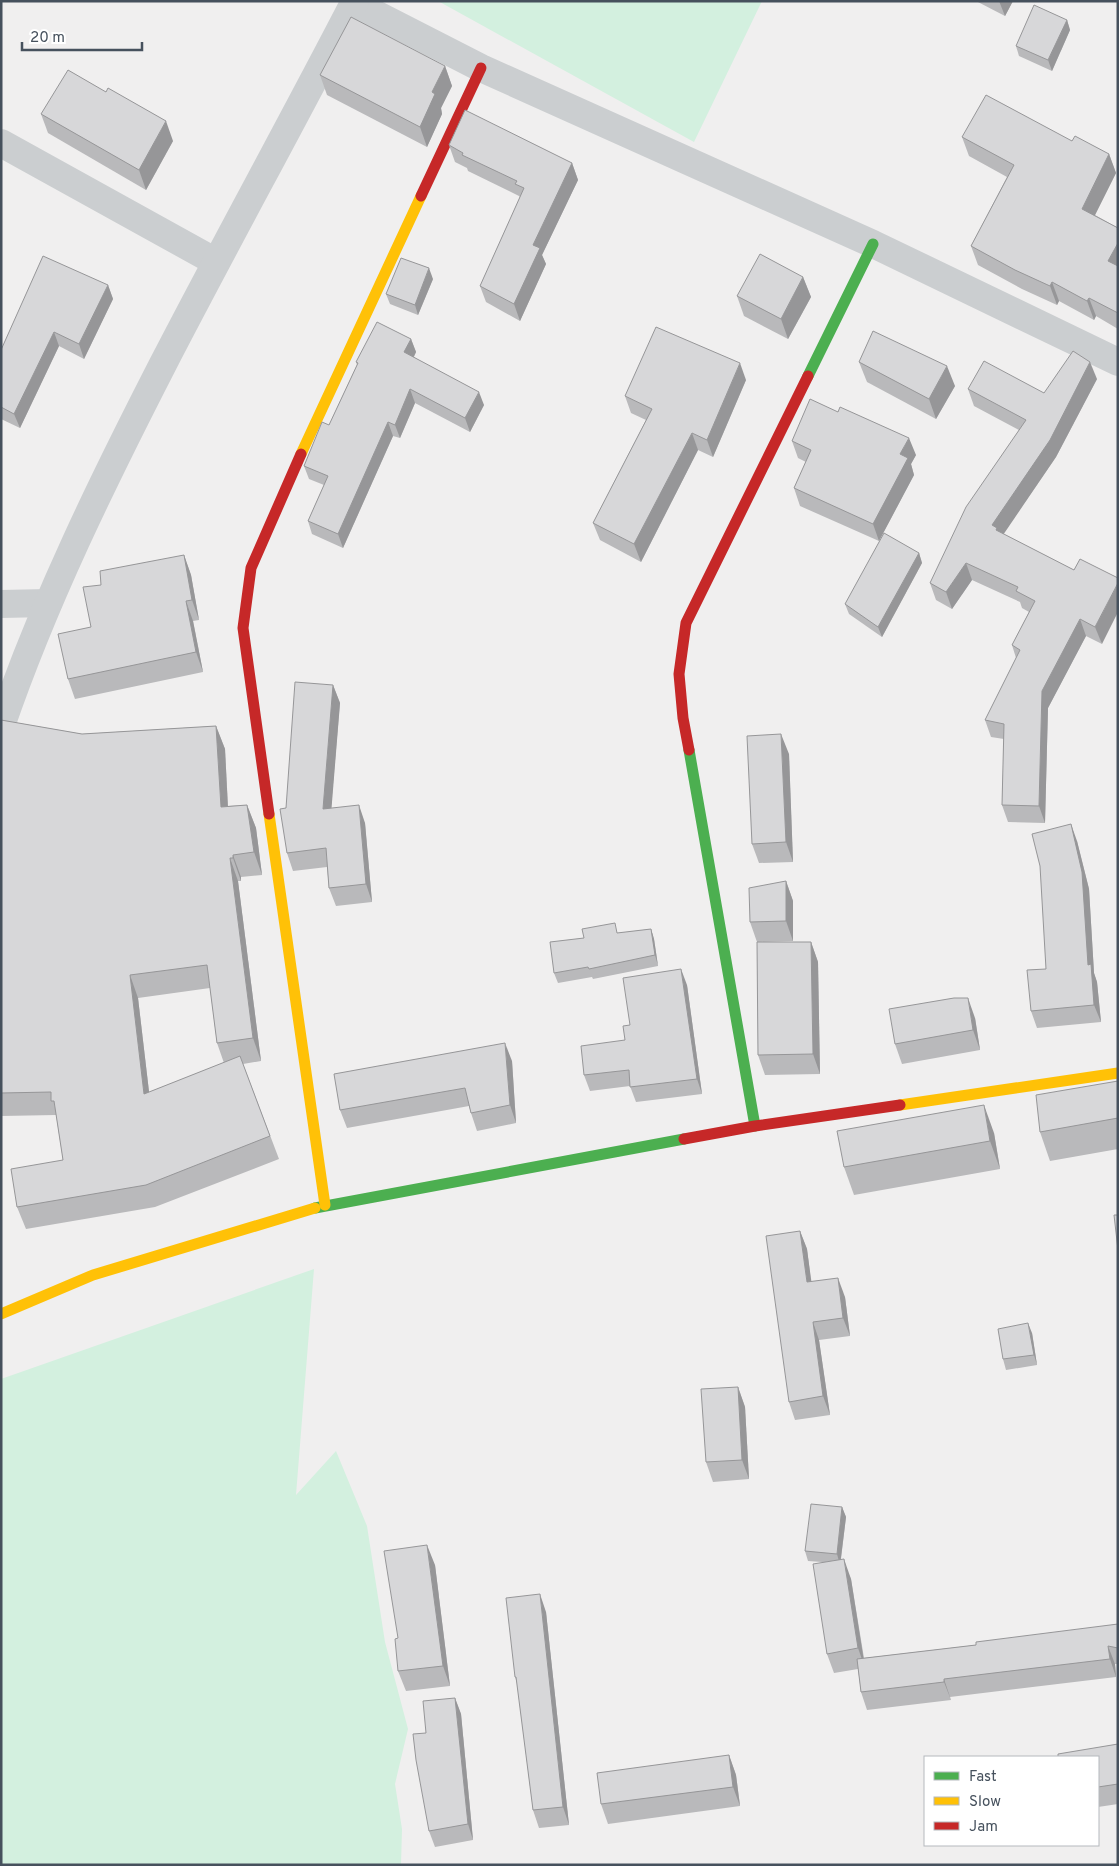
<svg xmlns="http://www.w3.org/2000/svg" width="1119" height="1866" font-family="Overpass,sans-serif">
	<rect width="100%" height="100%" fill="#f0efef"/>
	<g fill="#d3f0df">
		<path d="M 438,1 L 762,1 L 694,142 Z"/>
		<path d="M 314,1269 L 296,1495 L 336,1451 L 367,1526 L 385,1642 L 408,1729 L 395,1784 L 402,1829 L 401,1865 L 1,1865 L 1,1379 Z"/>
	</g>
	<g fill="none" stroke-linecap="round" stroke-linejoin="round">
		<g stroke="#cbced0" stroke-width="28">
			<path d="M 354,3 L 481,68 L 873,244 L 1118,362"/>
			<path d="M 1,143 L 216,262"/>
			<path d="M 1,604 L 48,603"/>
			<path d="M 1,726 C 44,601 103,481 163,364 C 226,242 292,123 355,1"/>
		</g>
		<g stroke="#4caf50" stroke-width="11">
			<path d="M 808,376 L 873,244"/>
			<path d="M 689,750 L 755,1126"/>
			<path d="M 315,1208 L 684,1139"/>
		</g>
		<g stroke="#ffc107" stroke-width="11">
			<path d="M 301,454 L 421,196"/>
			<path d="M 269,814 L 325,1205"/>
			<path d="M 900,1105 L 1118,1073"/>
			<path d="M 1,1314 L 93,1275 L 315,1208"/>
		</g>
		<g stroke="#c62828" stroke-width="11">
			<path d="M 421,196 L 481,68"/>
			<path d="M 689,750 L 683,718 L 679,674 L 686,623 L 808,376"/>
			<path d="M 269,814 L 243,628 L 251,568 L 301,454"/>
			<path d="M 684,1139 L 755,1126 L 900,1105"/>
		</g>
	</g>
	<g fill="#b9b9bb" fill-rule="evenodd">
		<path d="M 976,1 L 1013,1 L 1005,16 Z"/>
		<path d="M 1067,20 L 1070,30 L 1052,71 L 1019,56 L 1016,46 Z"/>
		<path d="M 445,66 L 452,86 L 441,108 L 442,114 L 427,147 L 327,95 L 320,75 Z"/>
		<path d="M 41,114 L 173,141 L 146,190 L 48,133 Z"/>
		<path d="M 962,137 L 1072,141 L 1109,154 L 1116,173 L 1095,215 L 1118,228 L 1118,329 L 1096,316 L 1094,320 L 1059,301 L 1057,305 L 1022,289 L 978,265 L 971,246 L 1007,177 L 969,156 Z"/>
		<path d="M 449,145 L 572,163 L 578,180 L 542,255 L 546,264 L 520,321 L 486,302 L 480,286 L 520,197 L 519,196 L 468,171 L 467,168 L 455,162 Z"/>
		<path d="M 803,277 L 811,297 L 788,339 L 744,316 L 737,296 Z"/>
		<path d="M 433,279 L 418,315 L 390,304 L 386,294 Z"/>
		<path d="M 108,285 L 113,299 L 84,359 L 59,346 L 20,428 L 1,419 L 1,350 Z"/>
		<path d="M 411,339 L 416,352 L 414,357 L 484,405 L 470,432 L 415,403 L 400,438 L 393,436 L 343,548 L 312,534 L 308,521 L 324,485 L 309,479 L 304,466 L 329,425 L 357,365 L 356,362 Z"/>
		<path d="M 859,362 L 955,386 L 936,419 L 867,382 Z"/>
		<path d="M 1097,379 L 1056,457 L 1003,534 L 1074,570 L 1080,559 L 1102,644 L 1086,636 L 1048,708 L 1045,823 L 1008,822 L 1002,805 L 1004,739 L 991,737 L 985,720 L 1016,658 L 1012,645 L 1029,612 L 1022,608 L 1020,602 L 972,580 L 952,609 L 936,600 L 930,583 L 1019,430 L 974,406 L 968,389 L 1044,393 Z"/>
		<path d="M 746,380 L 713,457 L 698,450 L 641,562 L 600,540 L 593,523 L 646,420 L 631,413 L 625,396 Z"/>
		<path d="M 792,441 L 916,455 L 911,464 L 914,475 L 879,541 L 800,506 L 794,488 L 806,462 L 798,458 Z"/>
		<path d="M 919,553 L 922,563 L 882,637 L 849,614 L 845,604 Z"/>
		<path d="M 184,555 L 191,575 L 199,620 L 193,621 L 203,672 L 75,699 L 68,679 L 91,627 L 101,585 Z"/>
		<path d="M 333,685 L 340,703 L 331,808 L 365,823 L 372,902 L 336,906 L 329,888 L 327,867 L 293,871 L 287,853 L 286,808 Z"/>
		<path d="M 1,720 L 82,734 L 216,726 L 225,749 L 228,806 L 247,805 L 256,828 L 262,875 L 241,877 L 241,881 L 238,881 L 261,1061 L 243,1064 L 279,1159 L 155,1207 L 26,1229 L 17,1207 L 63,1160 L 56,1115 L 1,1116 ZM 210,988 L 217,1043 L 224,1063 L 149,1092 L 138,998 Z"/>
		<path d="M 789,754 L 793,862 L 759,863 L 752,844 Z"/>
		<path d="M 1077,841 L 1089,889 L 1094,973 L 1097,982 L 1101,1022 L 1037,1028 L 1031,1011 L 1046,969 Z"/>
		<path d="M 786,881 L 793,901 L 793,941 L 758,942 L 811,942 L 818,962 L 820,1074 L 765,1075 L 758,1055 L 757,942 L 750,922 Z"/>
		<path d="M 651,929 L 654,939 L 658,966 L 593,979 L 592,977 L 558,983 L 554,973 L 619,933 Z"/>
		<path d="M 687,985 L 702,1094 L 636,1102 L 630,1086 L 590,1091 L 584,1075 L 625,1040 L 630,1025 Z"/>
		<path d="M 975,1018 L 980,1050 L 902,1064 L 895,1044 Z"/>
		<path d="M 512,1061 L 516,1123 L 477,1131 L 471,1113 L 469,1106 L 347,1128 L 340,1110 Z"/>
		<path d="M 1118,1081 L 1118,1149 L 1050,1161 L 1040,1132 Z"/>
		<path d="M 994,1133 L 1000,1169 L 854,1195 L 844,1167 Z"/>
		<path d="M 800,1231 L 807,1249 L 811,1282 L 845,1297 L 850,1336 L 819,1340 L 830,1415 L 795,1420 L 789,1402 Z"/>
		<path d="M 1032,1333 L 1037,1365 L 1006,1370 L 1003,1359 Z"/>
		<path d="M 738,1387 L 745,1407 L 749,1479 L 713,1482 L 706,1462 Z"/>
		<path d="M 842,1507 L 846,1517 L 841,1559 L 851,1579 L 864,1658 L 976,1645 L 1118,1624 L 1118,1664 L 1115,1664 L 1116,1677 L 950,1697 L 951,1700 L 867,1710 L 861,1692 L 858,1669 L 834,1673 L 827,1654 L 822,1562 L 808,1561 L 805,1551 Z"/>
		<path d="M 435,1565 L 450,1686 L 406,1691 L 398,1671 L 398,1638 Z"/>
		<path d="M 546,1612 L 569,1825 L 539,1828 L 533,1810 L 517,1683 L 515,1677 Z"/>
		<path d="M 455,1698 L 461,1714 L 473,1840 L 435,1847 L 429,1831 Z"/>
		<path d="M 1118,1744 L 1118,1804 L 1098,1807 L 1098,1757 Z"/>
		<path d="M 729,1755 L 736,1775 L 740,1806 L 608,1824 L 601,1804 Z"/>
	</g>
	<g fill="#969698">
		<path d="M 999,1 L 1013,1 L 1005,16 Z"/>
		<path d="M 1067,20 L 1070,30 L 1052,71 L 1048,60 Z"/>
		<path d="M 445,66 L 452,86 L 441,108 L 442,114 L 427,147 L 420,127 L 432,92 Z"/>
		<path d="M 166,121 L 173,141 L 146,190 L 139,170 Z"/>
		<path d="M 1109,154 L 1116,173 L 1089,227 L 1082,209 Z"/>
		<path d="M 572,163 L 578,180 L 542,255 L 546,264 L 520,321 L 514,304 L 533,245 Z"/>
		<path d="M 1118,243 L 1118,275 L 1108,261 Z"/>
		<path d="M 429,268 L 433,279 L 418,315 L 415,305 Z"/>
		<path d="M 803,277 L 811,297 L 788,339 L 781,319 Z"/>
		<path d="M 1052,282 L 1059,301 L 1057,305 L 1050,286 Z"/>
		<path d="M 108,285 L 113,299 L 84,359 L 79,344 Z"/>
		<path d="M 1089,298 L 1096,316 L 1094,320 L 1087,301 Z"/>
		<path d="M 54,332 L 59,346 L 20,428 L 14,414 Z"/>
		<path d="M 411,339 L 416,352 L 409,366 L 404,352 Z"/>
		<path d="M 1090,362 L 1097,379 L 1056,457 L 1001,538 L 992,525 Z"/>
		<path d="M 740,363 L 746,380 L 713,457 L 707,440 Z"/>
		<path d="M 947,366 L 955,386 L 936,419 L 929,399 Z"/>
		<path d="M 410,389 L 415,403 L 400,438 L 395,425 Z"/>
		<path d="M 479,392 L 484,405 L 470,432 L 465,418 Z"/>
		<path d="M 388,422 L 393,436 L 343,548 L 338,534 Z"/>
		<path d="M 692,433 L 698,450 L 641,562 L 634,544 Z"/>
		<path d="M 909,438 L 916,455 L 911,464 L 914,475 L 879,541 L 873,524 L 900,454 Z"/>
		<path d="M 919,553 L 922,563 L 882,637 L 878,627 Z"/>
		<path d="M 184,555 L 191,575 L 199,620 L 192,600 Z"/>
		<path d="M 966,563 L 972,580 L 952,609 L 946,592 Z"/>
		<path d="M 1118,583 L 1118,612 L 1102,644 L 1095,627 Z"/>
		<path d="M 186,601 L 193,621 L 203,672 L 196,652 Z"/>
		<path d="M 1080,619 L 1086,636 L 1048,708 L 1045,823 L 1039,806 L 1042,691 Z"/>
		<path d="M 333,685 L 340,703 L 330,827 L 323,809 Z"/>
		<path d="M 216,726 L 225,749 L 229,830 L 221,807 Z"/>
		<path d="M 781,734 L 789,754 L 793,862 L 786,842 Z"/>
		<path d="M 247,805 L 256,828 L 262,875 L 254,852 Z"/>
		<path d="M 359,805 L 365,823 L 372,902 L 366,884 Z"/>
		<path d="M 1071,824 L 1077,841 L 1089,889 L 1094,973 L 1097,982 L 1101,1022 L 1094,1005 L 1088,965 Z"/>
		<path d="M 233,855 L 241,877 L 241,881 L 233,858 Z"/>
		<path d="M 230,858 L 238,881 L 261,1061 L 253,1038 Z"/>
		<path d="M 786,881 L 793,901 L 793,941 L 786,921 Z"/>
		<path d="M 651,929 L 654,939 L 658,966 L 655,955 Z"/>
		<path d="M 811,942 L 818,962 L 820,1074 L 813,1054 Z"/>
		<path d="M 681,969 L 687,985 L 702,1094 L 697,1079 Z"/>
		<path d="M 130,975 L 138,998 L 152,1117 L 144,1094 Z"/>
		<path d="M 968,998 L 975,1018 L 980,1050 L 973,1030 Z"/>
		<path d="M 505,1043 L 512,1061 L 516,1123 L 510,1105 Z"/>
		<path d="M 984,1105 L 994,1133 L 1000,1169 L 990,1141 Z"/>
		<path d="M 800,1231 L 807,1249 L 814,1301 L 807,1282 Z"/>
		<path d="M 838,1278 L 845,1297 L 850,1336 L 843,1318 Z"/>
		<path d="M 813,1322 L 819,1340 L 830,1415 L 823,1396 Z"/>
		<path d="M 1028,1323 L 1032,1333 L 1037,1365 L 1034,1355 Z"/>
		<path d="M 738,1387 L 745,1407 L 749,1479 L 742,1460 Z"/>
		<path d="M 842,1507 L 846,1517 L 840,1565 L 837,1554 Z"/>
		<path d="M 427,1545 L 435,1565 L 450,1686 L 443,1666 Z"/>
		<path d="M 844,1559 L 851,1579 L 865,1668 L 858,1648 Z"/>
		<path d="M 540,1594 L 546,1612 L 569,1825 L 563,1807 Z"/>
		<path d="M 1108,1646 L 1115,1664 L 1116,1677 L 1110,1659 Z"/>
		<path d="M 944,1679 L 951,1700 L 944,1682 Z"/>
		<path d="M 455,1698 L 461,1714 L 473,1840 L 468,1824 Z"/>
		<path d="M 729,1755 L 736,1775 L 740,1806 L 733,1787 Z"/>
	</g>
	<g fill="#d7d7d9" stroke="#969698">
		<path d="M 1034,5 L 1067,20 L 1048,60 L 1016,46 Z"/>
		<path d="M 351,17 L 445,66 L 432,92 L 435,94 L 420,127 L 320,75 Z"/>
		<path d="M 68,70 L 106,92 L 108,88 L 166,121 L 139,170 L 41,114 Z"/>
		<path d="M 986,95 L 1072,141 L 1075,136 L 1109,154 L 1082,209 L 1118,228 L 1118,243 L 1108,261 L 1118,266 L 1118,313 L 1089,298 L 1087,301 L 1052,282 L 1050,286 L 1015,270 L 971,246 L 1014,165 L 962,137 Z"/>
		<path d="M 465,110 L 572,163 L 533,245 L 540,248 L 514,304 L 480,286 L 524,188 L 515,184 L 517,181 L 462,155 L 463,153 L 449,145 Z"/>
		<path d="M 760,254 L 803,277 L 781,319 L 737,296 Z"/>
		<path d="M 43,256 L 108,285 L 79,344 L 54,332 L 14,414 L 1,407 L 1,350 Z"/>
		<path d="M 401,258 L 429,268 L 415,305 L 386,294 Z"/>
		<path d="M 377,322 L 411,339 L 404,352 L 479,392 L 465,418 L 410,389 L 395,425 L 388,422 L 338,534 L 308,521 L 328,476 L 304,466 L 322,422 L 329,425 L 358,363 L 356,362 Z"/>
		<path d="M 656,327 L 740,363 L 707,440 L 692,433 L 634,544 L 593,523 L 652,409 L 625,396 Z"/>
		<path d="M 873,331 L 947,366 L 929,399 L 859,362 Z"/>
		<path d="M 1073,351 L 1090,362 L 1050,440 L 992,525 L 997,528 L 996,530 L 1074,570 L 1080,559 L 1118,578 L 1118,583 L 1095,627 L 1080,619 L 1042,691 L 1039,806 L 1002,805 L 1004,724 L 985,720 L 1020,650 L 1012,645 L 1035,601 L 1016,591 L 1018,587 L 966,563 L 946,592 L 930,583 L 966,507 L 1026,420 L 968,389 L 984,361 L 1044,393 Z"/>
		<path d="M 810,399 L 838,412 L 840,407 L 909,438 L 900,454 L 908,458 L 873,524 L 794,488 L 811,450 L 792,441 Z"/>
		<path d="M 884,533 L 919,553 L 878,627 L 845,604 Z"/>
		<path d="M 184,555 L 192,600 L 186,601 L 196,652 L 68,679 L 58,634 L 91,627 L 83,587 L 101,585 L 100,571 Z"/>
		<path d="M 295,682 L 333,685 L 323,809 L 359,805 L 366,884 L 329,888 L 326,848 L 287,853 L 280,809 L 286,808 Z"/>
		<path d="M 1,720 L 82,734 L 216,726 L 221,807 L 247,805 L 254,852 L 233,855 L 233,858 L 230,858 L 253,1038 L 217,1043 L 207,965 L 130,975 L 144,1094 L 240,1056 L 270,1136 L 146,1185 L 17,1207 L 11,1169 L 63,1160 L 54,1101 L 51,1101 L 51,1092 L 1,1093 Z"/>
		<path d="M 781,734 L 786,842 L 752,844 L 747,736 Z"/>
		<path d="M 1071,824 L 1082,872 L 1088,965 L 1091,964 L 1094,1005 L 1031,1011 L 1027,970 L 1046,969 L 1040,866 L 1032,834 Z"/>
		<path d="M 786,881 L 786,921 L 750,922 L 749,888 Z"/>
		<path d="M 615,923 L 617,933 L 651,929 L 655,955 L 589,969 L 588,967 L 554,973 L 550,942 L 584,938 L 582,929 Z"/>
		<path d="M 757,942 L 811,942 L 813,1054 L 758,1055 Z"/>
		<path d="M 681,969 L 697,1079 L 630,1087 L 629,1070 L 584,1075 L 581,1046 L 625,1040 L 623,1026 L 630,1025 L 623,978 Z"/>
		<path d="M 954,998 L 968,998 L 973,1030 L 895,1044 L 889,1009 Z"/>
		<path d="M 505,1043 L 510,1105 L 471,1113 L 465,1088 L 340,1110 L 334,1074 Z"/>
		<path d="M 1118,1081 L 1118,1118 L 1040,1132 L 1036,1095 Z"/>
		<path d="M 984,1105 L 990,1141 L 844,1167 L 837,1131 Z"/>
		<path d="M 1114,1215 L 1118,1215 L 1118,1250 Z"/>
		<path d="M 800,1231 L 807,1282 L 838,1278 L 843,1318 L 813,1322 L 823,1396 L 789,1402 L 766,1236 Z"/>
		<path d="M 1028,1323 L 1034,1355 L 1003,1359 L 998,1329 Z"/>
		<path d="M 738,1387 L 742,1460 L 706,1462 L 701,1389 Z"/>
		<path d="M 811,1504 L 842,1507 L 837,1554 L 805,1551 Z"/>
		<path d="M 427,1545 L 443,1666 L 398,1671 L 395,1639 L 398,1638 L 384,1551 Z"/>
		<path d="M 844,1559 L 858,1648 L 827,1654 L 813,1564 Z"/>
		<path d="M 540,1594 L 563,1807 L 533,1810 L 516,1677 L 515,1677 L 506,1598 Z"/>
		<path d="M 1118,1624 L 1118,1648 L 1108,1646 L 1110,1659 L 944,1679 L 944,1682 L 861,1692 L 857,1659 L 976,1645 L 976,1642 Z"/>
		<path d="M 455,1698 L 468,1824 L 429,1831 L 416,1760 L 413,1734 L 426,1733 L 423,1701 Z"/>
		<path d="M 1118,1744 L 1118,1784 L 1098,1787 L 1098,1757 L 1058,1757 L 1058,1754 Z"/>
		<path d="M 729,1755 L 733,1787 L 601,1804 L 597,1773 Z"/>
	</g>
	<rect width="1119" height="1866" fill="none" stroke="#46515d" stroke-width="5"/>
	<rect x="924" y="1756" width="175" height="90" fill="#ffffff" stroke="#b5b9be"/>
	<rect x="934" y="1772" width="25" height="8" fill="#4caf50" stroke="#b5b9be"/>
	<text x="969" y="1781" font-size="15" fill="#46515d">Fast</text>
	<rect x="934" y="1797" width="25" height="8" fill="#ffc107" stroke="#b5b9be"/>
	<text x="969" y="1806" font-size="15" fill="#46515d">Slow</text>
	<rect x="934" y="1822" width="25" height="8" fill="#c62828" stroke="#b5b9be"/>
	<text x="969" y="1831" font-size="15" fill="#46515d">Jam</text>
	<path d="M22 42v8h120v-8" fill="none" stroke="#46515d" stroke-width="2.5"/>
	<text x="30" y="42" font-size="15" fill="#46515d" stroke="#ffffff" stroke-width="4" paint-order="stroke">20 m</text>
</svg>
